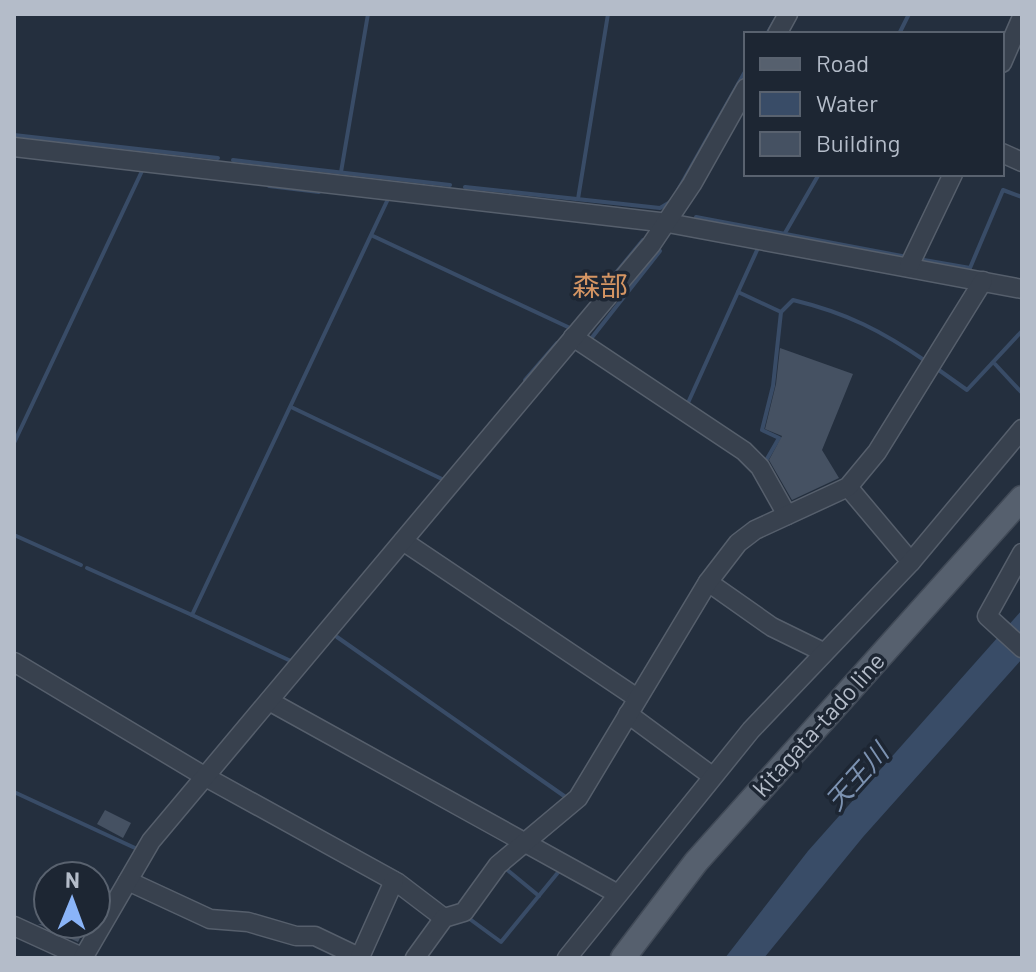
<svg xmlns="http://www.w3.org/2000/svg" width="1036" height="972" font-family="Barlow,'Noto Sans JP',sans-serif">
	<rect width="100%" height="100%" fill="#242f3e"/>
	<path fill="#394c67" d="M 1022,610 L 1022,659 L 863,837 L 764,958 L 725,958 L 808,851 Z"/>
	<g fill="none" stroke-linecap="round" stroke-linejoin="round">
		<g stroke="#394c67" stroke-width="4">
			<path d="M 767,34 L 775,20"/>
			<path d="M 899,34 L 909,14"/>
			<path d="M 14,135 L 218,158"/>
			<path d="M 233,160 L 450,185"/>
			<path d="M 341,172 L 368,14"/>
			<path d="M 269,186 L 319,192"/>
			<path d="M 465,187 L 660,208 L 672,201"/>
			<path d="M 678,190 L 746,70"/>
			<path d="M 578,199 L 608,14"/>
			<path d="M 696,217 L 907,257"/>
			<path d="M 785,233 L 819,174"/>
			<path d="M 373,236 L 570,328"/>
			<path d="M 924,260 L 970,268 L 1003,190 L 1022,197"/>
			<path d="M 738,292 L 758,248"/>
			<path d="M 596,297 L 643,240"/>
			<path d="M 590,340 L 660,251 L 658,248"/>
			<path d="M 995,364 L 1022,393"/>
			<path d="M 936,368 L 967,390 L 1022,331"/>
			<path d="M 525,380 L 557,343"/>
			<path d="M 687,405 L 738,292 L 781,312 L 793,300 C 847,313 882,331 927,362"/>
			<path d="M 291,407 L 444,480"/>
			<path d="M 14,443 L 142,171"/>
			<path d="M 764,464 L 779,438 L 762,430 L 773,386 L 781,312"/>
			<path d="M 14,535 L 81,565"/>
			<path d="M 87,568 L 192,615"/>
			<path d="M 337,637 L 567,798"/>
			<path d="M 293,662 L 192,615 L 388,199"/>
			<path d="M 14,792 L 135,848"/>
			<path d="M 505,868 L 539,896"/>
			<path d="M 467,917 L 501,942 L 560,870"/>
		</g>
	</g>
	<g fill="#455162">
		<path d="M 780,348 L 853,374 L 822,450 L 839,478 L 792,500 L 769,460 L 782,436 L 765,429 L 776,384 Z"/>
		<path d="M 105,810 L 131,823 L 123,838 L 97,824 Z"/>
		<path d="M 38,924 L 87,924 L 78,942 Z"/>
	</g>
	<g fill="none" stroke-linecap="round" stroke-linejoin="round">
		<g stroke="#565f6c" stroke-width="21">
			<g id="minor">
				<path d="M 777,34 L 788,14"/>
				<path d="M 1002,63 L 1022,17"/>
				<path d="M 14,147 L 668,223 L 1022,289"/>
				<path d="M 1002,153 L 1022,162"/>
				<path d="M 909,266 L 953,174"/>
				<path d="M 573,337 L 744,451 L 760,467 L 787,515"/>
				<path d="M 848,487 L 911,562"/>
				<path d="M 403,541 L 637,698"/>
				<path d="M 1022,553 L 987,616 L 1022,648"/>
				<path d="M 708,582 L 772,627 L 823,652"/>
				<path d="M 14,662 L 204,776 L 398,883 L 444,918"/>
				<path d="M 269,701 L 616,893"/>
				<path d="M 628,714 L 712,776"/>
				<path d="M 128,881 L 210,919 L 248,922 L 296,936 L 315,936 L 361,958"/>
				<path d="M 14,926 L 84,958"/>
				<path d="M 360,957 L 394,881"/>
				<path d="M 83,958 L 151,841 L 651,245 L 692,184 L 746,88"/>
				<path d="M 415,958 L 444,918 L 464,912 L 498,865 L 578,798 L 708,582 L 738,543 L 755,530 L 848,487 L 877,452 L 983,281"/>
				<path d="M 567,958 L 751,730 L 911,562 L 1022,429"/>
			</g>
		</g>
		<g stroke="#414a57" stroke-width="27">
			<path id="major" d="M 623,958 L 696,862 L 1022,498"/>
		</g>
		<use href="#minor" stroke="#38414e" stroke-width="18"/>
		<use href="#major" stroke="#56606e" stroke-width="24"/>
	</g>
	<g text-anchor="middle" stroke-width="7" stroke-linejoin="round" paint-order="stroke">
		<g font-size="24" fill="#b4bcc9" stroke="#1d2633">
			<text transform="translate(819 725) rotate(-48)" y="8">kitagata-tado line</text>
		</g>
		<g font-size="26" font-style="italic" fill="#7c92b1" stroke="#1d2633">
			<text transform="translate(857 777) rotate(-48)" y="9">天王川</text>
		</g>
		<g font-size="28" fill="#d59563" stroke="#1d2633">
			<text x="600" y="296">森部</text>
		</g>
	</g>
	<rect width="1036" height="972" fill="none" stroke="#b4bcc9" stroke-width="32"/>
	<rect x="744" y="32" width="260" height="144" fill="#1d2633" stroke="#59626f" stroke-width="2"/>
	<rect x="760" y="58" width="40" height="12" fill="#56606e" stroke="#59626f" stroke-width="2"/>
	<text x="816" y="72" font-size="24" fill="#b4bcc9">Road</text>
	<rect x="760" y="92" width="40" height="24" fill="#394c67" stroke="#59626f" stroke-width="2"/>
	<text x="816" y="112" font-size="24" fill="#b4bcc9">Water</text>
	<rect x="760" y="132" width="40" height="24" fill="#455162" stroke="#59626f" stroke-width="2"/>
	<text x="816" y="152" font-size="24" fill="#b4bcc9">Building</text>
	<g transform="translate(72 900) rotate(1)"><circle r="38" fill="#1d2633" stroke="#59626f" stroke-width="2"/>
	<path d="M0-6L14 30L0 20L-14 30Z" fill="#8ab4f8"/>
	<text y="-12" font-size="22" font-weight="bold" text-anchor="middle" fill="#b4bcc9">N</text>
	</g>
</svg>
